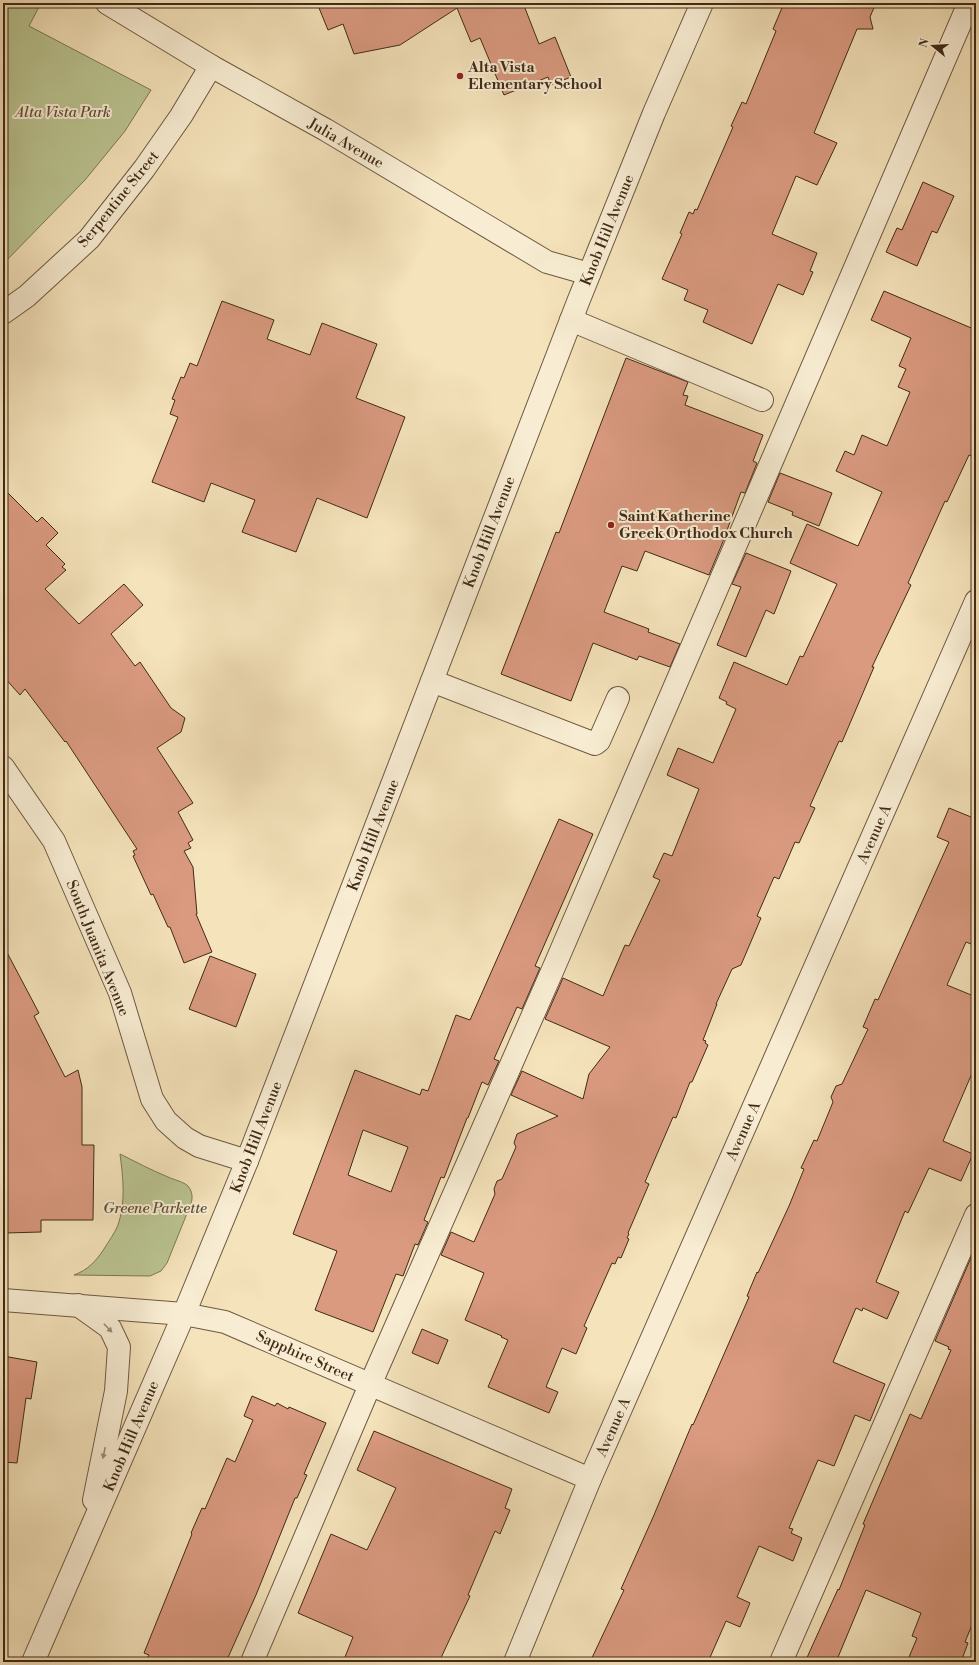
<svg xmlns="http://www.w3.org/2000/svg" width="979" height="1665" font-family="'Libre Bodoni',serif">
	<rect width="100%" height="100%" fill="#f5e3bb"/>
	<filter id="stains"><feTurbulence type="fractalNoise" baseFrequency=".005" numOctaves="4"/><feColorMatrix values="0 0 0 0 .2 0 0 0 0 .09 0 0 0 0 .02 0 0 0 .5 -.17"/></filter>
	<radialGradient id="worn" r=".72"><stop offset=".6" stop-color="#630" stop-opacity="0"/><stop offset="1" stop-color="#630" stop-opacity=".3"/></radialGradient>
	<g fill="#bac491" stroke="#7e7754">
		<path d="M 3,3 L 41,3 L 29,26 L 151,90 L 125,131 L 85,180 L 3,264 Z"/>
		<path d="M 120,1154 C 136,1162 151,1170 168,1177 C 174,1180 182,1181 188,1186 C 193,1192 193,1200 190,1206 L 167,1263 L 161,1271 L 150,1276 L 74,1275 C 88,1270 96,1261 104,1249 C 108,1242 115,1233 118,1225 C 126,1202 123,1177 120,1154 Z"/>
	</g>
	<g fill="#da9a80" stroke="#412a18" fill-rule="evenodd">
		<path d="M 317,3 L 523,3 L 539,44 L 555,37 L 571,77 L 551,85 L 548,77 L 504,95 L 480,38 L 471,42 L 457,8 L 400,45 L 354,54 L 343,24 L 328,30 Z"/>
		<path d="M 784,3 L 876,3 L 870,17 L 873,29 L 857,29 L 814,133 L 837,143 L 817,185 L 796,176 L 772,234 L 817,253 L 810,271 L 813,272 L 803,295 L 778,284 L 752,344 L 703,322 L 708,310 L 684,300 L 688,290 L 662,279 L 682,234 L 680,233 L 689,212 L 693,214 L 695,209 L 697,210 L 733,127 L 731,126 L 742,102 L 746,104 L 776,31 L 773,29 Z"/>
		<path d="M 923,182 L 954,196 L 937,233 L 932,231 L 917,266 L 886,252 L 897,228 L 902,230 Z"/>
		<path d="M 884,291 L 976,330 L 976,458 L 969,455 L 947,502 L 945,501 L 908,583 L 911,585 L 872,667 L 874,667 L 842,742 L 839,741 L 810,806 L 815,808 L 799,843 L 795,842 L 779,879 L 774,877 L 757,916 L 761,918 L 741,965 L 732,969 L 716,1004 L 717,1004 L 703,1040 L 706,1041 L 705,1043 L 708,1045 L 692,1082 L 690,1082 L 676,1118 L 673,1117 L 645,1182 L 649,1184 L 628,1233 L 629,1234 L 627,1238 L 629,1239 L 621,1258 L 618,1257 L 615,1264 L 612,1263 L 584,1326 L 587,1328 L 576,1354 L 562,1348 L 546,1387 L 558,1392 L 549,1413 L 488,1387 L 508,1340 L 501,1337 L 502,1336 L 465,1320 L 484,1273 L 441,1255 L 451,1232 L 474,1242 L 495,1194 L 494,1189 L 497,1181 L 502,1179 L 516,1147 L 514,1143 L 517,1134 L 558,1116 L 511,1095 L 522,1071 L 583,1099 L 589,1074 L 610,1047 L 545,1019 L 563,978 L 603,996 L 625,945 L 629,946 L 660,880 L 653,877 L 664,853 L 672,856 L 699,789 L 667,775 L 678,748 L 713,763 L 736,709 L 726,704 L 727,702 L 719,698 L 734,662 L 787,685 L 800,656 L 803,657 L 837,584 L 790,563 L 807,524 L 858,546 L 882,492 L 836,471 L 845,451 L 854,455 L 862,435 L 887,446 L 910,392 L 898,387 L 906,369 L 899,366 L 911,338 L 871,320 Z"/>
		<path d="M 222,301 L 274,320 L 267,339 L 310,355 L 322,323 L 377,344 L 356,398 L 405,417 L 367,518 L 317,498 L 296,552 L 242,532 L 255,500 L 211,483 L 204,502 L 152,482 L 178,417 L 170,414 L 175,400 L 172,399 L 181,377 L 184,378 L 190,363 L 197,366 Z"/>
		<path d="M 626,358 L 688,382 L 683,395 L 688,396 L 685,405 L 763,435 L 753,461 L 757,463 L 745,493 L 741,492 L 722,544 L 709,575 L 645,551 L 637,571 L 622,566 L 604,612 L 649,629 L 648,632 L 680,644 L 670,667 L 639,656 L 637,660 L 593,643 L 571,701 L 501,674 L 556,532 L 559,533 Z"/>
		<path d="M 780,473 L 832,493 L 819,526 L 792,515 L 793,512 L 768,502 Z"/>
		<path d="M 3,488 L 37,522 L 42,517 L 58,533 L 46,545 L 65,564 L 62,567 L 66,570 L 45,589 L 79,624 L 124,584 L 143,605 L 111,634 L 135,666 L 140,662 L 171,708 L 185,718 L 181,732 L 157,748 L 193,803 L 178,812 L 193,840 L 188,843 L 191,848 L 184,851 L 193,867 L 197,914 L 196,914 L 212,952 L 184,963 L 170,927 L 168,927 L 153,894 L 151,895 L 133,856 L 135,855 L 133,851 L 137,849 L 66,741 L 65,742 L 25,689 L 20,695 L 3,676 Z"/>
		<path d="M 746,553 L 791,571 L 774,614 L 766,610 L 746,657 L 717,645 L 741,587 L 732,584 Z"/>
		<path d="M 949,808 L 976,819 L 976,946 L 966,942 L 947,985 L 976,997 L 976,1064 L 943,1141 L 973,1154 L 961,1181 L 929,1168 L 908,1213 L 905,1211 L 876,1282 L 899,1292 L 887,1319 L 863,1308 L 862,1311 L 856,1308 L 833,1362 L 885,1384 L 870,1421 L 855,1415 L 834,1466 L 818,1460 L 789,1528 L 793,1529 L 791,1533 L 802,1538 L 793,1561 L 759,1546 L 737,1597 L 750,1603 L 740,1627 L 726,1621 L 708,1662 L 590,1662 L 624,1590 L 621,1589 L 654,1515 L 692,1424 L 693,1425 L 749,1297 L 747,1296 L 757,1272 L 758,1273 L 789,1206 L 804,1169 L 801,1168 L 814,1140 L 817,1141 L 833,1102 L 831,1097 L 836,1086 L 842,1084 L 868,1029 L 863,1027 L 875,999 L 878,1000 L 949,842 L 937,837 Z"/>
		<path d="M 559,819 L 593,834 L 535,966 L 540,968 L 522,1009 L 517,1007 L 494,1059 L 499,1061 L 488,1085 L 482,1082 L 468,1118 L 467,1118 L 444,1178 L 441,1177 L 424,1220 L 428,1222 L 418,1245 L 415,1244 L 403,1276 L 396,1274 L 373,1332 L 315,1310 L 337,1251 L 293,1234 L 355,1070 L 420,1095 L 422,1089 L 428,1091 L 456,1015 L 470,1020 ZM 363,1130 L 408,1147 L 391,1192 L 348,1175 Z"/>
		<path d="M 3,945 L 39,1013 L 34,1016 L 65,1077 L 78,1070 L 82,1087 L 82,1145 L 94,1145 L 93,1220 L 41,1220 L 41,1232 L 5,1233 L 3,1147 Z"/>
		<path d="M 210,956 L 256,974 L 236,1027 L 189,1009 Z"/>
		<path d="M 976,1246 L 976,1615 L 965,1642 L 968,1643 L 961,1662 L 907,1662 L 917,1638 L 912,1636 L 921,1613 L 866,1590 L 836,1662 L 805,1662 L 838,1589 L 839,1590 L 865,1525 L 863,1524 L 910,1414 L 921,1419 L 951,1350 L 948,1349 L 949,1347 L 935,1341 Z"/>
		<path d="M 422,1329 L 448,1340 L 438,1364 L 412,1353 Z"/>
		<path d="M 3,1356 L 37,1362 L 31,1399 L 26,1398 L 17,1463 L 3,1462 Z"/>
		<path d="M 252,1396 L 275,1406 L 277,1403 L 288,1409 L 289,1407 L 326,1423 L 304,1474 L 307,1475 L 297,1498 L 295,1498 L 256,1595 L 226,1662 L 145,1662 L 149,1655 L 144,1653 L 192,1534 L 191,1533 L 202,1508 L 205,1509 L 227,1458 L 235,1462 L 253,1420 L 244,1416 Z"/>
		<path d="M 374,1431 L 512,1489 L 505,1508 L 510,1510 L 500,1534 L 495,1531 L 468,1595 L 470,1596 L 439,1662 L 343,1662 L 353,1637 L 298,1613 L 331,1534 L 367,1550 L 396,1488 L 357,1470 Z"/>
	</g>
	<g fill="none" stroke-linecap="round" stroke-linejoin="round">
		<g stroke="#6e5841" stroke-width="24">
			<g id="minor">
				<path d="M 107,3 L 211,66 L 326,130 L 547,262 L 589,274"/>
				<path d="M 3,313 L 27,296 L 89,239 L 144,169 L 181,116 L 211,66"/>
				<path d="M 571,320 L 762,400"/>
				<path d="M 432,681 L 595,744 L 599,741 L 618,698"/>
				<path d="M 3,767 L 54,841 L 120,993 L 152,1099 L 166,1121 L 185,1138 L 199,1146 L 247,1161"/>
				<path d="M 3,1300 L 184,1314 L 225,1322 L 590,1479"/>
				<path d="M 78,1305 L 110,1328 L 119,1347 L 116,1391 L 94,1500"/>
				<path d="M 33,1662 L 184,1314 L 247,1161 L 578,302 L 654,113 L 702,3"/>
				<path d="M 252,1662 L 370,1385 L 554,967 L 969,3"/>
				<path d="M 515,1662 L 590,1479 L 976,601"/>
				<path d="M 781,1662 L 976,1215"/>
			</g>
		</g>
		<use href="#minor" stroke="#f8edd3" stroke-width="22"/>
	</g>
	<defs><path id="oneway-solid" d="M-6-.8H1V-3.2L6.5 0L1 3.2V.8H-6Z"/></defs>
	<g fill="#9c8c76">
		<use href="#oneway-solid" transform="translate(108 1328) rotate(46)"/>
		<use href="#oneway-solid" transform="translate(104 1453) rotate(102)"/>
	</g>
	<g fill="#8f2418" stroke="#f8edd3" stroke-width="1.5">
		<circle cx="460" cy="76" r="4"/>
		<circle cx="611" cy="525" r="4"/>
	</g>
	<g text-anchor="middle" stroke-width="4" stroke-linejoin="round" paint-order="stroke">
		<g font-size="15" font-weight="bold" fill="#412a18" stroke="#f8edd3" text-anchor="start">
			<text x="468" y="72">Alta Vista<tspan x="468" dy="17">Elementary School</tspan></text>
			<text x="619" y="521">Saint Katherine<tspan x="619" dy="17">Greek Orthodox Church</tspan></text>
		</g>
		<g font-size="15" font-style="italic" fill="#5f5036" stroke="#f8edd3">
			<text x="63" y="117">Alta Vista Park</text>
			<text x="155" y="1213">Greene Parkette</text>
		</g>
		<g font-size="15" fill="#412a18" stroke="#f8edd3">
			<text transform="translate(346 143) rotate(30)" y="5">Julia Avenue</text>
			<text transform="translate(118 199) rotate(-51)" y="5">Serpentine Street</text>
			<text transform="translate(607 230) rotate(-68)" y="5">Knob Hill Avenue</text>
			<text transform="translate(489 532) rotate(-69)" y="5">Knob Hill Avenue</text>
			<text transform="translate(874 834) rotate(-66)" y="5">Avenue A</text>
			<text transform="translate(373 835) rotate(-69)" y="5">Knob Hill Avenue</text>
			<text transform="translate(98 948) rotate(68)" y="5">South Juanita Avenue</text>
			<text transform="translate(743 1131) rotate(-66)" y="5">Avenue A</text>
			<text transform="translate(256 1137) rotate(-69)" y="5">Knob Hill Avenue</text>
			<text transform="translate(305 1356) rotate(24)" y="5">Sapphire Street</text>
			<text transform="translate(613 1427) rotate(-66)" y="5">Avenue A</text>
			<text transform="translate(131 1436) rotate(-67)" y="5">Knob Hill Avenue</text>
		</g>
	</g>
	<rect width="979" height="1665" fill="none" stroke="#f5e3bb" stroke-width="16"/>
	<rect x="4" y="4" width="971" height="1657" fill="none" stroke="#412a18" stroke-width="2"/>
	<rect x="8" y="8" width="963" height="1649" fill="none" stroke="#412a18"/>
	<g transform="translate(933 46) rotate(288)" stroke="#f8edd3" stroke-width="3" paint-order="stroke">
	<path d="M0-3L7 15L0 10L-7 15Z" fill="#412a18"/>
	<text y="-6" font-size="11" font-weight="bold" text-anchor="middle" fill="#412a18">N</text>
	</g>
	<rect width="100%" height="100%" filter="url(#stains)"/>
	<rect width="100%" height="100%" fill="url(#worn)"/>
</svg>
